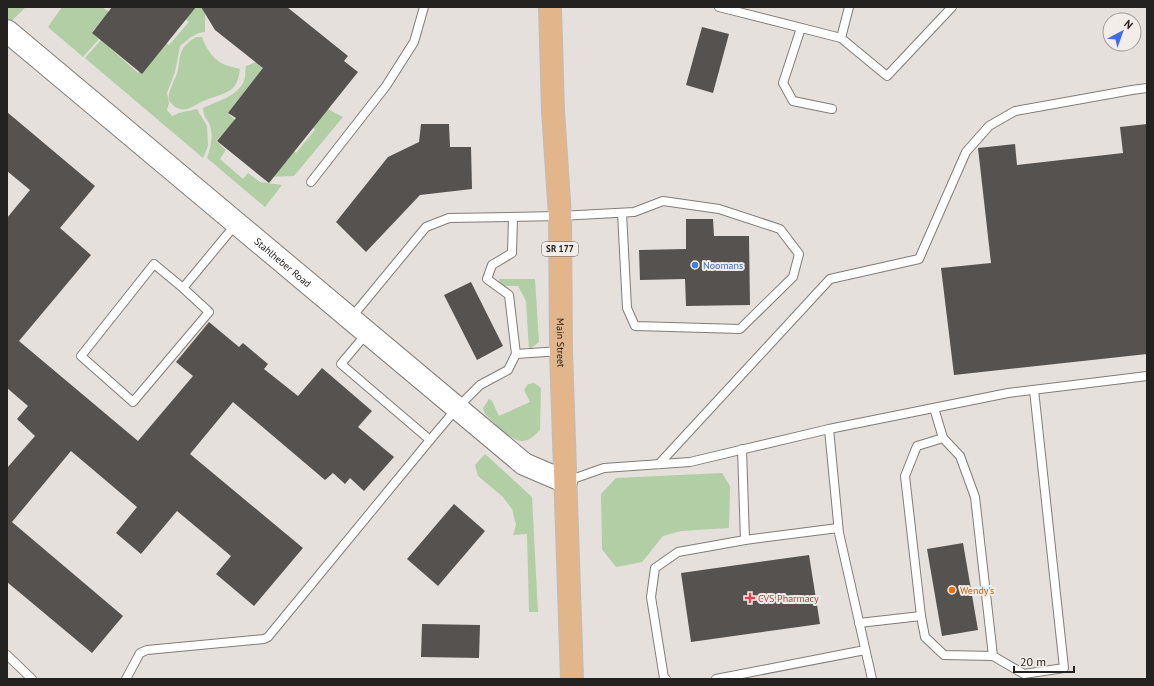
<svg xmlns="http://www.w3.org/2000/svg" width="1154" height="686" font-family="'PT Sans',sans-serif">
	<rect width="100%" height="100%" fill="#e5e0dc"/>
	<g fill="#b1cea4">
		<path d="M 7,7 L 26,7 L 8,24 Z"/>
		<path d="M 62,7 L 102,7 L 109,12 L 92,32 L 99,39 L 83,57 L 48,27 Z"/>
		<path d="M 193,7 L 202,7 L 205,13 L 205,32 L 199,33 L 191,37 L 180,46 L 175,72 L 167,93 L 169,103 L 167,110 L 172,116 L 179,113 L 197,109 L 207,126 L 208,146 L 203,158 L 85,58 L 101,40 L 138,73 L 163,41 L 169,45 L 189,22 L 184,18 Z"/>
		<path d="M 196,37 L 202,37 C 205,46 212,58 221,63 C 227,66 234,67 240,69 C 239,76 238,81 234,87 C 227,94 215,96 206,100 C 195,104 187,114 175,107 C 173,105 170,102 169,100 C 167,93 176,78 178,70 C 181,52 179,48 196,37 Z"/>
		<path d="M 256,62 L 279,68 L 250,88 L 228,113 L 235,120 L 216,141 L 226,150 L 220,159 L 243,179 L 248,173 L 260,182 L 282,185 L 265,207 L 207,158 C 211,147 214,134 209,123 C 205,116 204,118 203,108 C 216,102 238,96 244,81 C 246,77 245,70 246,66 Z"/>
		<path d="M 326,108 L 343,117 L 294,176 L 266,177 L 291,149 L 296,153 L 315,130 L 311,126 Z"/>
		<path d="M 499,279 L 535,279 L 539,342 L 529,350 L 526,301 L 518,286 L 500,286 Z"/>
		<path d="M 534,383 L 541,388 L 540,430 C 535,435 529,442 521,441 C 509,440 494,422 485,414 L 483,408 L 489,399 L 492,401 L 499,416 L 530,402 L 524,390 L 528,384 Z"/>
		<path d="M 485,454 L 532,497 L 538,612 L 529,612 L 527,534 L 513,535 L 516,525 L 512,509 L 503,497 L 478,476 L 475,465 Z"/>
		<path d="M 722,473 L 730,486 L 729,528 L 681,531 L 663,536 L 642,562 L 616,567 L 602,549 L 601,494 L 616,478 Z"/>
	</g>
	<g fill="#56524f">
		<path d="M 112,7 L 196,7 L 142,74 L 92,33 Z"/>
		<path d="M 201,7 L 287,7 L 348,56 L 344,61 L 358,72 L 269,183 L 217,141 L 236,118 L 228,113 L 263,68 L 215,30 Z"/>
		<path d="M 702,27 L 729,34 L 713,93 L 686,85 Z"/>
		<path d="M 7,112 L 95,186 L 60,228 L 91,255 L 19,341 L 138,441 L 193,376 L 176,362 L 209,322 L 239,347 L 243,343 L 268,364 L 264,369 L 298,396 L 322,368 L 372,411 L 358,427 L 394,457 L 364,491 L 350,478 L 345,484 L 333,473 L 325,480 L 233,402 L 190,454 L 303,548 L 254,606 L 216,574 L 231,556 L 177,511 L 141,554 L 116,533 L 137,507 L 71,451 L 12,522 L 123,616 L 92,653 L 7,582 L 7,468 L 35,436 L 17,419 L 28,406 L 7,388 L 7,218 L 30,190 L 7,171 Z"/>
		<path d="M 421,124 L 449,124 L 450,147 L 471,147 L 472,189 L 420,195 L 366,252 L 336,222 L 388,157 L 419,142 Z"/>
		<path d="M 1147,124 L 1147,354 L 954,375 L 941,268 L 991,263 L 978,148 L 1015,144 L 1017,165 L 1123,153 L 1120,127 Z"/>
		<path d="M 686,219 L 713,219 L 714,236 L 749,236 L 750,305 L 686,306 L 685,279 L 640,280 L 639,250 L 686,249 Z"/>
		<path d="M 471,282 L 503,346 L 477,360 L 444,295 Z"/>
		<path d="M 454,504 L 485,531 L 438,586 L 407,559 Z"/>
		<path d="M 963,543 L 978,630 L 942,636 L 927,549 Z"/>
		<path d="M 809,555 L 820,624 L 691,642 L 681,573 Z"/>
		<path d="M 422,624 L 480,625 L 479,658 L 421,657 Z"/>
	</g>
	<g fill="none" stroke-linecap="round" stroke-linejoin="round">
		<g stroke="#807c78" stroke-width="10">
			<g id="lane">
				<path d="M 719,7 L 841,38 L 887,76 L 952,7"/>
				<path d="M 801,28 L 783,83 L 793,101 L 832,109"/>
				<path d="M 841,38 L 849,7"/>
				<path d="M 311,182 L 386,86 L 414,42 L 424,7"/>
				<path d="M 183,288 L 209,312 L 133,402 L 81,356 L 154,264 L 183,288 L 236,224"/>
				<path d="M 351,318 L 426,227 L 449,218 L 560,216 L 634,212 L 663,201 L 719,209 L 780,229 L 799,254 L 793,277 L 740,329 L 635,326 L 627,308 L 622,213"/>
				<path d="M 367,333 L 341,364 L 430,440 L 457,408 L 480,385 L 508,370 L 516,354 L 509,295 L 487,279 L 492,265 L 512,253 L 513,217"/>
				<path d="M 516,354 L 561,351"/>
				<path d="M 934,408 L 943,438"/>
				<path d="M 829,429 L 839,533 L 872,679"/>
				<path d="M 943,438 L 960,456 L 975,497 L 993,656 L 944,655 L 925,637 L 921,616 L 905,476 L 917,446 Z"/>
				<path d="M 742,449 L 745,540 L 838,528"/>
				<path d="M 659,464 L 830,279 L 919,259 L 966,152 L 989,126 L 1015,111 L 1132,90 L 1147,88"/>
				<path d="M 567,481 L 604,468 L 690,462 L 829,429 L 1008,393 L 1147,376"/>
				<path d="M 859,623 L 921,616"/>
				<path d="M 7,655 L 32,679"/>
				<path d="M 993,656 L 1024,674 L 1064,668 L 1034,390"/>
				<path d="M 126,679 L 140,653 L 147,650 L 264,639 L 268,637 L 430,440"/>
				<path d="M 666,679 L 664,678 L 651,597 L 655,568 L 678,552 L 745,540"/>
				<path d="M 716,679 L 865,650"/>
			</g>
		</g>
		<g stroke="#807c78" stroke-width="24">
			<g id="secondary">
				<path id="s1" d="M 7,31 L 524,464 L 566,482"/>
			</g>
		</g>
		<g stroke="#bdbdbc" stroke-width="24">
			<g id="primary">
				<path id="s2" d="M 550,7 L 553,111 L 560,216 L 561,351 L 572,679"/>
			</g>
		</g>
		<use href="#lane" stroke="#fff" stroke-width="8"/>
		<use href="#secondary" stroke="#fff" stroke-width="22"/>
		<use href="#primary" stroke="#e2b58a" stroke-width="22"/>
	</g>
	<circle fill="#3f7fe0" stroke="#f2ede9" stroke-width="1.5" cx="695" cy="265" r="4"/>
	<circle fill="#e8710a" stroke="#f2ede9" stroke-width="1.5" cx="952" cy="590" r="4"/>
	<path fill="#e0444e" stroke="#f2ede9" stroke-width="1.5" d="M748 592h4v4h4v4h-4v4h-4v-4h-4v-4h4z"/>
	<g text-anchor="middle" stroke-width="4" stroke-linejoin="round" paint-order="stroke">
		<rect fill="#f2ede9" stroke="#625f5c" stroke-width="1" x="542" y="242" width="36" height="14" rx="3"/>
		<g font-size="9" font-weight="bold" fill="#242220">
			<text x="560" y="252">SR 177</text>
		</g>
		<g font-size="10" fill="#242220" stroke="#f2ede9">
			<text dy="4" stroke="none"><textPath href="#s1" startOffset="360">Stahlheber Road</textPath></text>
			<text dy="4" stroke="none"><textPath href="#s2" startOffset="336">Main Street</textPath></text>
		</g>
		<g font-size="10" fill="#366cbe" stroke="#f2ede9" text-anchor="start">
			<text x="703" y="269">Noomans</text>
		</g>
		<g font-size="10" fill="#c56008" stroke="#f2ede9" text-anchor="start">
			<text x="960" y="594">Wendy's</text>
		</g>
		<g font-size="10" fill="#be3a42" stroke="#f2ede9" text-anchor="start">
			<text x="758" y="602">CVS Pharmacy</text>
		</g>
	</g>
	<rect width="1154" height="686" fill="none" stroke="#242220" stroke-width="16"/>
	<g transform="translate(1122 32) rotate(41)"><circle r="19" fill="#f2ede9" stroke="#a09c99"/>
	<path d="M0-3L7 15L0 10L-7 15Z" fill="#416fe0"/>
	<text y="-6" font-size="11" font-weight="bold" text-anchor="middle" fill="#242220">N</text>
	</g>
	<path d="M1014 666v6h60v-6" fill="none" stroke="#242220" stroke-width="2"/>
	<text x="1020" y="666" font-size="12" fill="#242220" stroke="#f2ede9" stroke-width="3" paint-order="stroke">20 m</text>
</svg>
